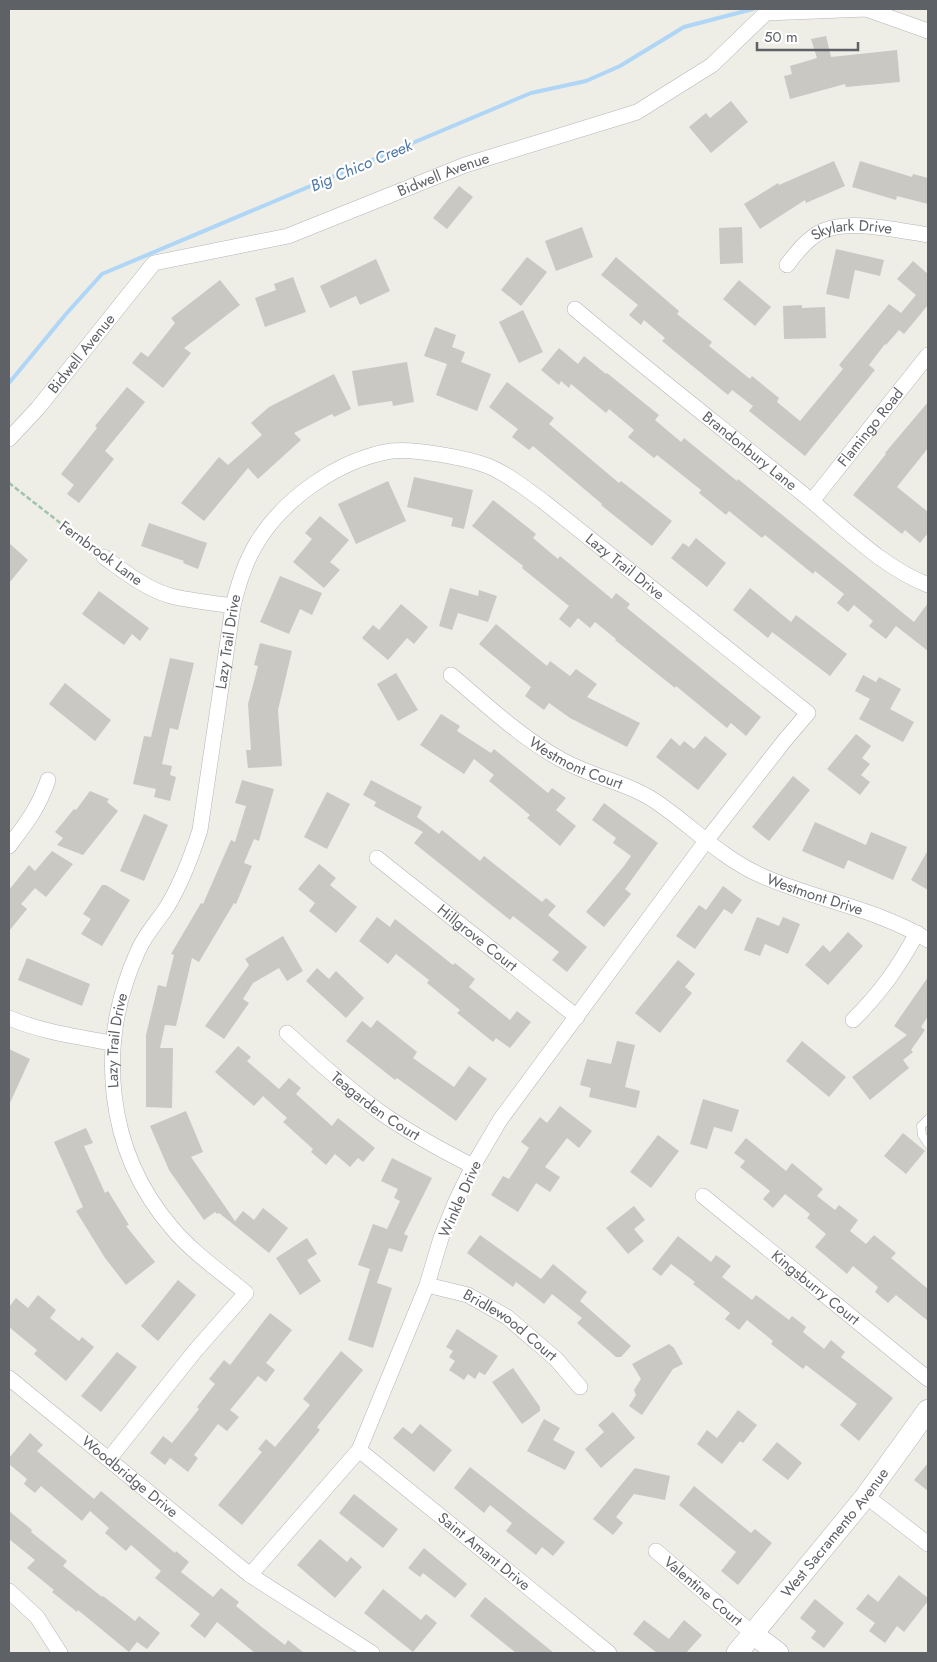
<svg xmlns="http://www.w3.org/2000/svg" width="937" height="1662" font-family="Jost,sans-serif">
	<rect width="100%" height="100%" fill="#eeede6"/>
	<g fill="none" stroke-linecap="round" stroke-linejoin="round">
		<path stroke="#afd6f6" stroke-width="4" d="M 9,383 L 66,314 L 102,274 L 531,93 L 586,81 L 620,66 L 684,27 L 753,9"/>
	</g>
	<g fill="#cac8c3">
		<path d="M 826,36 L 831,57 L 897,50 L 900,82 L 846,87 L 845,84 L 790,99 L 784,76 L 792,74 L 790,66 L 817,58 L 811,39 Z"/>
		<path d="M 731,101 L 748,122 L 711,153 L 689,127 L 706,113 L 710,118 Z"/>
		<path d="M 834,161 L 845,186 L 806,203 L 805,200 L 760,229 L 744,204 L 778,183 L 779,185 Z"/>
		<path d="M 860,161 L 912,177 L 913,174 L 928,178 L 928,204 L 897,196 L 896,200 L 852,187 Z"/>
		<path d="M 459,186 L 473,197 L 447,229 L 433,218 Z"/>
		<path d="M 582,227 L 593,257 L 556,271 L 545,241 Z"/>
		<path d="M 742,227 L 743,263 L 720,264 L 719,228 Z"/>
		<path d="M 836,249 L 884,260 L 880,276 L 855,270 L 849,299 L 826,294 Z"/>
		<path d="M 527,257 L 547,272 L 521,306 L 501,290 Z"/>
		<path d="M 616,257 L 679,311 L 677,314 L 712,342 L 709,346 L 750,379 L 752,376 L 779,398 L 777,402 L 800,421 L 843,369 L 839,365 L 889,304 L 901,313 L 916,295 L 897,279 L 913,261 L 928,274 L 928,305 L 904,334 L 899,330 L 886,345 L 885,344 L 869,365 L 875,370 L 805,456 L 749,411 L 753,406 L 732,390 L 728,395 L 662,341 L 665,338 L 644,320 L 641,325 L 629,315 L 638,305 L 601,275 Z"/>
		<path d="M 376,259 L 390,291 L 360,305 L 356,296 L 330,308 L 320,286 Z"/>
		<path d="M 293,277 L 306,312 L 265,327 L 255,298 L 276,290 L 274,284 Z"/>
		<path d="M 220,280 L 240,305 L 184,348 L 191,353 L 163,388 L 132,363 L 141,352 L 148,357 L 175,323 L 171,318 Z"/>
		<path d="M 739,280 L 771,307 L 755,326 L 723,299 Z"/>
		<path d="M 802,305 L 802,308 L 825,307 L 826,338 L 784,339 L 783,306 Z"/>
		<path d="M 523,310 L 543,352 L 519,363 L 499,322 Z"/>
		<path d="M 435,327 L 456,335 L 452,347 L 465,352 L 461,362 L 491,374 L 477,411 L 436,395 L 447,364 L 424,356 Z"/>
		<path d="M 559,348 L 578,364 L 584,356 L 606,374 L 607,373 L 659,415 L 655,420 L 681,442 L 684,438 L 737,481 L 738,479 L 914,622 L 928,603 L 928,651 L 896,626 L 886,639 L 869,626 L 873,621 L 854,605 L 848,612 L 837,603 L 844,594 L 815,571 L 813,574 L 765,535 L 762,538 L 729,511 L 726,515 L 699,493 L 701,490 L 657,455 L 654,458 L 628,437 L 634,430 L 609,409 L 606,413 L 571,384 L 569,388 L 561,381 L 559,385 L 541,370 Z"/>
		<path d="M 407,362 L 414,402 L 393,406 L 392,401 L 358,406 L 352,371 Z"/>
		<path d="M 334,374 L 351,409 L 334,417 L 332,414 L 294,433 L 301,440 L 258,479 L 248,468 L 204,521 L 181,503 L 219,457 L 228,465 L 262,435 L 251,423 L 269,407 Z"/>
		<path d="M 507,382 L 554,418 L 549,424 L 619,483 L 621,481 L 672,521 L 652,546 L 601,505 L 602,504 L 533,446 L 529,450 L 512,437 L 518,429 L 489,407 Z"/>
		<path d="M 127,387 L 145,402 L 105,451 L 114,459 L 79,503 L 67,494 L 74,485 L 61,474 L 97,428 L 95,426 Z"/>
		<path d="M 928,402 L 928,448 L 897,487 L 928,512 L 928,533 L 920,543 L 905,530 L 902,534 L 853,495 L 886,454 L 885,453 Z"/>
		<path d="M 414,477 L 473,490 L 464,529 L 451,526 L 453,518 L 407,507 Z"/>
		<path d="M 388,481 L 406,521 L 356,544 L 338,504 Z"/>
		<path d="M 493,500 L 536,534 L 533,538 L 558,559 L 560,556 L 612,599 L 616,593 L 630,604 L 627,608 L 761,717 L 746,736 L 731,723 L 727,728 L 676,686 L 675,688 L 615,640 L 616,639 L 595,622 L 590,628 L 578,618 L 570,628 L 559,619 L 569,606 L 522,568 L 523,566 L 472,526 Z"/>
		<path d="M 320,516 L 349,540 L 330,562 L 340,570 L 324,588 L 293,562 L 312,539 L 305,533 Z"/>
		<path d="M 149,523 L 207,543 L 198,569 L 183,563 L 184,561 L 141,546 Z"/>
		<path d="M 696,538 L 726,563 L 707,587 L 671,558 L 683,543 L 689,547 Z"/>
		<path d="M 9,543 L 28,560 L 9,583 Z"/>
		<path d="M 280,576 L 322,593 L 312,615 L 300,609 L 289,634 L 260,622 Z"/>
		<path d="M 450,588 L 478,596 L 479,590 L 497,596 L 488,622 L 458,613 L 452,630 L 439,626 Z"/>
		<path d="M 750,588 L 791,622 L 796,615 L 847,654 L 830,676 L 772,632 L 768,638 L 733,610 Z"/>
		<path d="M 99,591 L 149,628 L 140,641 L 132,634 L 124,645 L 82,614 Z"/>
		<path d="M 401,604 L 428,627 L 414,644 L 407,638 L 388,660 L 362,638 L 373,625 L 379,630 Z"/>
		<path d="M 496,624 L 547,666 L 550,661 L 570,676 L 576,669 L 597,684 L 587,697 L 640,723 L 627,747 L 570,718 L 549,703 L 544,710 L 525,696 L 531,687 L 479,644 Z"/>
		<path d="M 260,643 L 292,651 L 278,710 L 282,766 L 248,768 L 246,750 L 251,750 L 248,704 L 258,666 L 254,665 Z"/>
		<path d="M 170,658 L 194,663 L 178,730 L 170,728 L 162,764 L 172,766 L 170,775 L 176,777 L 170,801 L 154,797 L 156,789 L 133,784 L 144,736 L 151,737 Z"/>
		<path d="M 396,673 L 418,710 L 398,721 L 377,684 Z"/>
		<path d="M 863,675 L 876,682 L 879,677 L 901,689 L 890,709 L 914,722 L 903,742 L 859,719 L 870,699 L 855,691 Z"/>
		<path d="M 65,683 L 111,720 L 95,741 L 49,704 Z"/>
		<path d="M 441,714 L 460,726 L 457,731 L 491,753 L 494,749 L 548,793 L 552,788 L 566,798 L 556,810 L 576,826 L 560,846 L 527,818 L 530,815 L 489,781 L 494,775 L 474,759 L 464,774 L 420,745 Z"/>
		<path d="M 856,734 L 871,746 L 862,758 L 870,764 L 861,775 L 870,782 L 860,795 L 827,769 Z"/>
		<path d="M 705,736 L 727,754 L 698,790 L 656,757 L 671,738 L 680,746 L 684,741 L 694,749 Z"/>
		<path d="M 793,776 L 810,790 L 769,841 L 752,827 Z"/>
		<path d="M 242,780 L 274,789 L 259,841 L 254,839 L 244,863 L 252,866 L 236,904 L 234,903 L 199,962 L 192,958 L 176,1026 L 165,1025 L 160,1048 L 173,1048 L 172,1108 L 146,1107 L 146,1035 L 158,985 L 166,987 L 174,955 L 171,954 L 201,903 L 203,904 L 231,840 L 235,842 L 246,806 L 235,803 Z"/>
		<path d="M 371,780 L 422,807 L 417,817 L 439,834 L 442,830 L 480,861 L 484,856 L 542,902 L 546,898 L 556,906 L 548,915 L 587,947 L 567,972 L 552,960 L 559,952 L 513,916 L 510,920 L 414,843 L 423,832 L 374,806 L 376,802 L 363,795 Z"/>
		<path d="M 90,791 L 109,799 L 107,802 L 118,811 L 83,855 L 57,845 L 63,838 L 55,832 L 74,809 L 76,810 Z"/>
		<path d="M 327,792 L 350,804 L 327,849 L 304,837 Z"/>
		<path d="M 604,803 L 658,843 L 625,889 L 631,894 L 604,927 L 586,912 L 624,866 L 631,856 L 613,843 L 616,838 L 592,820 Z"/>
		<path d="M 144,814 L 168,825 L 144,881 L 120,871 Z"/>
		<path d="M 815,822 L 866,845 L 871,832 L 907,847 L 893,880 L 848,860 L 844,869 L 802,851 Z"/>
		<path d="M 928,850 L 928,890 L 911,880 Z"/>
		<path d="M 52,851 L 73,864 L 46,897 L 35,888 L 21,904 L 27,909 L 9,931 L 9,890 L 29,865 L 35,871 Z"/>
		<path d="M 319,864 L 336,878 L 330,885 L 357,907 L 336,933 L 309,911 L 315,903 L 298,889 Z"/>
		<path d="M 102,885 L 106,885 L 130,900 L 102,946 L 81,934 L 91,919 L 83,914 Z"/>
		<path d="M 723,886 L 742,900 L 732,914 L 724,909 L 695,949 L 676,936 L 699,905 L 706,910 Z"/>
		<path d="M 377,917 L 390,927 L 395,919 L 453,965 L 455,963 L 475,979 L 469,987 L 510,1020 L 517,1011 L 531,1022 L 510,1048 L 496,1038 L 493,1042 L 457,1013 L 460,1010 L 427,983 L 429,980 L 396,954 L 388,964 L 359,941 Z"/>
		<path d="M 757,917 L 779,926 L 783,917 L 800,924 L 788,954 L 765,944 L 760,956 L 744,950 Z"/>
		<path d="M 848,932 L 863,946 L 828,985 L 805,965 L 823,945 L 830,952 Z"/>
		<path d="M 283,936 L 303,971 L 287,981 L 279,968 L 253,983 L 243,999 L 249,1003 L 224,1039 L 205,1026 L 249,965 L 245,959 Z"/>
		<path d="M 27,958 L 90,984 L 82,1006 L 18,980 Z"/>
		<path d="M 678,960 L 695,974 L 685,987 L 692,993 L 660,1033 L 635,1013 Z"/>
		<path d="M 317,968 L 329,979 L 336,971 L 364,998 L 346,1018 L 306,981 Z"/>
		<path d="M 928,977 L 928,1016 L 921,1027 L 925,1030 L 911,1050 L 913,1052 L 903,1060 L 909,1068 L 870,1100 L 852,1077 L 907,1035 L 894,1026 Z"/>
		<path d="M 377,1020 L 417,1052 L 413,1058 L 454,1087 L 469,1066 L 487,1079 L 456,1121 L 397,1078 L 395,1080 L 346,1041 L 362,1021 L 371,1028 Z"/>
		<path d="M 617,1041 L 635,1045 L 625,1087 L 640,1091 L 636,1108 L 589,1097 L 591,1088 L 580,1085 L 587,1059 L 611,1064 Z"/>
		<path d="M 802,1041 L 846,1077 L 829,1097 L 786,1061 Z"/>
		<path d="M 238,1046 L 251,1057 L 247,1061 L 279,1089 L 289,1078 L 301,1088 L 296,1094 L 332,1126 L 338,1118 L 375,1148 L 363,1162 L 358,1158 L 350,1167 L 335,1154 L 326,1165 L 311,1152 L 313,1149 L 283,1122 L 287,1118 L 263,1096 L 254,1106 L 215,1072 Z"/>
		<path d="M 9,1049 L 30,1059 L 9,1105 Z"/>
		<path d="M 703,1099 L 739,1110 L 732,1132 L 714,1127 L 707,1149 L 690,1144 Z"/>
		<path d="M 560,1106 L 592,1131 L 579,1148 L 567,1138 L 545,1167 L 560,1177 L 550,1192 L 536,1183 L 518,1212 L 491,1195 L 503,1176 L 509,1179 L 529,1148 L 521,1142 L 540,1117 L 547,1123 Z"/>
		<path d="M 186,1111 L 203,1152 L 191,1157 L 235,1221 L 243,1211 L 254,1220 L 263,1208 L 288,1228 L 269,1253 L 219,1213 L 217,1214 L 215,1212 L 204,1220 L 169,1170 L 150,1126 Z"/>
		<path d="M 86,1128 L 93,1143 L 84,1146 L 105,1193 L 108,1191 L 129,1225 L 126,1226 L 155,1262 L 126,1285 L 105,1258 L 76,1211 L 83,1207 L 54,1142 Z"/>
		<path d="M 903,1133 L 925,1151 L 906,1174 L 884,1156 Z"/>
		<path d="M 658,1135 L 679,1151 L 651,1188 L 630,1172 Z"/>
		<path d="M 746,1138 L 786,1171 L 792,1163 L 823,1189 L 817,1196 L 835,1210 L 839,1205 L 858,1220 L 850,1231 L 866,1244 L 874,1235 L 896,1253 L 891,1258 L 928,1289 L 928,1321 L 896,1295 L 888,1303 L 875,1292 L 878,1287 L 853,1266 L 847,1274 L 815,1247 L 826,1234 L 807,1218 L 810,1214 L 785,1194 L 773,1208 L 763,1199 L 770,1191 L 740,1167 L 745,1161 L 734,1153 Z"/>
		<path d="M 392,1158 L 432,1178 L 404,1234 L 408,1236 L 402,1252 L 389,1248 L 377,1283 L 392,1288 L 373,1348 L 348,1340 L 370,1269 L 358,1265 L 373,1224 L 387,1229 L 400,1201 L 394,1198 L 398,1189 L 381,1181 Z"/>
		<path d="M 634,1206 L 645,1220 L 634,1229 L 644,1241 L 628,1254 L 606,1228 Z"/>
		<path d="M 480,1235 L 541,1279 L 553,1264 L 587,1292 L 580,1301 L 631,1346 L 621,1357 L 616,1357 L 577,1323 L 582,1318 L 552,1294 L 544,1304 L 516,1282 L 513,1287 L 467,1253 Z"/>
		<path d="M 678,1236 L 711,1262 L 716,1255 L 731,1266 L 722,1277 L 752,1300 L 756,1295 L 789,1320 L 792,1316 L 806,1327 L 803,1332 L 824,1349 L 831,1340 L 845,1352 L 841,1357 L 893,1398 L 859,1441 L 840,1425 L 857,1404 L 806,1365 L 803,1369 L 771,1344 L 773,1341 L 747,1320 L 739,1330 L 725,1319 L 730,1313 L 693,1284 L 695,1282 L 671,1264 L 661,1276 L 652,1269 Z"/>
		<path d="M 307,1238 L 317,1254 L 307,1260 L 321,1281 L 300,1295 L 276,1258 Z"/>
		<path d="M 178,1280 L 196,1295 L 158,1341 L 141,1326 Z"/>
		<path d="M 38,1295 L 56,1310 L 50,1318 L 79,1341 L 82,1337 L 94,1347 L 66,1381 L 34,1354 L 37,1350 L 9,1327 L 9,1307 L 16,1298 L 28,1308 Z"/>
		<path d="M 270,1313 L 292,1330 L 266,1363 L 275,1370 L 266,1382 L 258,1376 L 230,1410 L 239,1417 L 227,1431 L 218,1424 L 194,1455 L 198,1458 L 188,1472 L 170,1458 L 165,1465 L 150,1453 L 163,1436 L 172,1443 L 199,1409 L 197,1407 L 215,1384 L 209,1379 L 224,1360 L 230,1365 Z"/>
		<path d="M 457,1329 L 498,1356 L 485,1375 L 479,1372 L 475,1379 L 468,1374 L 464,1380 L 449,1370 L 455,1361 L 449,1357 L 453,1351 L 446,1347 Z"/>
		<path d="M 669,1344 L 674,1348 L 683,1364 L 673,1369 L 642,1415 L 629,1406 L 636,1395 L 634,1390 L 641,1379 L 632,1364 Z"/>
		<path d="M 341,1351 L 363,1370 L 317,1427 L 320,1430 L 242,1525 L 218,1505 L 262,1452 L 258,1449 L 266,1439 L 275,1447 L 310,1405 L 303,1399 Z"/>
		<path d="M 117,1352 L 137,1367 L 101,1412 L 81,1396 Z"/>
		<path d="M 513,1368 L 540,1407 L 540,1411 L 522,1424 L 492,1382 Z"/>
		<path d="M 738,1410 L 757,1425 L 743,1443 L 740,1441 L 722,1464 L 697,1444 L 707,1430 L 717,1438 Z"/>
		<path d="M 613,1412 L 635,1438 L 601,1468 L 585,1449 L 604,1432 L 598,1425 Z"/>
		<path d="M 544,1419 L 560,1428 L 553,1440 L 575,1452 L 565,1470 L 527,1451 Z"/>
		<path d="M 420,1424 L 452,1450 L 434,1472 L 393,1438 L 403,1427 L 412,1434 Z"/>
		<path d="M 30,1433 L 43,1445 L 37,1451 L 94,1499 L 101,1491 L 175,1553 L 176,1551 L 189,1562 L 181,1572 L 213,1597 L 221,1588 L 239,1602 L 236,1606 L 263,1628 L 285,1645 L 288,1640 L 304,1653 L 255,1653 L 217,1622 L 205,1638 L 190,1626 L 200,1614 L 155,1578 L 161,1571 L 131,1545 L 126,1551 L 105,1533 L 109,1528 L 90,1511 L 82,1521 L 41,1486 L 35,1493 L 24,1484 L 27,1479 L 9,1464 L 9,1458 Z"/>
		<path d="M 777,1442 L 802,1463 L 788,1480 L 762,1460 Z"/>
		<path d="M 928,1463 L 928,1491 L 914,1480 Z"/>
		<path d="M 470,1467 L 565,1542 L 553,1556 L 542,1547 L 536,1555 L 506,1531 L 512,1523 L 490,1505 L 484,1513 L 454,1488 Z"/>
		<path d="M 635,1468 L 670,1476 L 665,1500 L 634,1494 L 616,1517 L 623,1523 L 613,1535 L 593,1519 Z"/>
		<path d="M 694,1486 L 751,1533 L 755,1529 L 772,1543 L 738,1585 L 721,1571 L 736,1552 L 679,1505 Z"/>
		<path d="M 354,1494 L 398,1529 L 383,1548 L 339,1513 Z"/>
		<path d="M 9,1511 L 32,1530 L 31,1532 L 67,1561 L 63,1566 L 102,1597 L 103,1596 L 135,1621 L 139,1616 L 160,1633 L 147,1649 L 137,1642 L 129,1652 L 78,1610 L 77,1612 L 52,1592 L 54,1590 L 27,1568 L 35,1560 L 9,1539 Z"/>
		<path d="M 320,1539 L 347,1562 L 351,1557 L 362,1567 L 335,1598 L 297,1565 Z"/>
		<path d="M 424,1548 L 467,1584 L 455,1598 L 423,1573 L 420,1577 L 408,1568 Z"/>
		<path d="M 899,1575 L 928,1598 L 928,1601 L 904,1632 L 897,1626 L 885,1643 L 869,1631 L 875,1623 L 856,1609 L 868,1594 L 878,1602 Z"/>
		<path d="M 383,1589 L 421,1620 L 426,1614 L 437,1623 L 413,1652 L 364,1613 Z"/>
		<path d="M 485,1597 L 554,1653 L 516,1653 L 470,1616 Z"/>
		<path d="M 815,1599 L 844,1623 L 824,1648 L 811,1638 L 816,1631 L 800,1618 Z"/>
		<path d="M 644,1620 L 669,1639 L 684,1620 L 702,1635 L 686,1653 L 657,1653 L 633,1634 Z"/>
	</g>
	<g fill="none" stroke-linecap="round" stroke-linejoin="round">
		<g stroke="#b3b6b9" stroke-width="9">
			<path id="lane" d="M 928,1119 L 921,1126 L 922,1135 L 928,1144"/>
		</g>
		<g stroke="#b3b6b9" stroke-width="16">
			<g id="street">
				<path id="s1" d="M 787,265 C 795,254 803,244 814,236 C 841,216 896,230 928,235"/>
				<path id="s2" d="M 575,309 C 650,372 727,432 803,494 C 843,526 880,566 928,585"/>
				<path id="s3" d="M 9,439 L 38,408 L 154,263 L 288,236 L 465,165 L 637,112 L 712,65 L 766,13 L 866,9 L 928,31"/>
				<path id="s4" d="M 812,501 L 928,355"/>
				<path d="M 104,557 C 125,572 146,589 171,596 C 191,601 213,603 233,606"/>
				<path id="s5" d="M 451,675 C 487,705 521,738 562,760 C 592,777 626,782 655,801 C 691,825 720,857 760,875 C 815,900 876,908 928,940"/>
				<path d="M 9,846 C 26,824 39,807 48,780"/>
				<path id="s6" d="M 377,858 L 577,1017"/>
				<path d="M 9,1018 C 42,1032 78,1037 112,1043"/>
				<path d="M 853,1020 C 881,992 898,968 917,933"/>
				<path id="s7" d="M 287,1033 C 317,1061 347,1088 380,1112 C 410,1133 441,1150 473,1166"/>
				<path id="s8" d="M 703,1196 L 928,1379"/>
				<path id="s9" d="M 427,1285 L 468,1295 L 507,1317 L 556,1359 L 580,1387"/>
				<path id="s10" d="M 9,1378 L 250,1575 L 372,1653"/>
				<path id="s11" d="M 359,1450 L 609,1653"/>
				<path id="s12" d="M 109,1459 L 195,1351 L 246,1293 C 221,1272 193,1253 172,1228 C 105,1150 96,1043 138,951 C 144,936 156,923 165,910 C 181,885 191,858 200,830 L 233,606 C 238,585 244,565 255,546 C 282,499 338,460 391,451 C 413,448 467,458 488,466 C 508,474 526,489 543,501 L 808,713 L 785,740 L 706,841 L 500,1120 L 473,1166 L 456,1201 L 441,1238 L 427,1285 L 359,1450 L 250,1575"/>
				<path d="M 866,1496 L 928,1544"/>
				<path id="s13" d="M 656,1551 L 752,1633"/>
				<path d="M 9,1591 L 37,1617 L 60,1653"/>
			</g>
		</g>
		<g stroke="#b3b5b9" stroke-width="22">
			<g id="secondary">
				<path d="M 752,1633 L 778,1653"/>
				<path id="s14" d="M 737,1653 L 866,1496 L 928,1410"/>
			</g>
		</g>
		<path stroke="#a0c3ab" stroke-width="2.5" stroke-dasharray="5 2.5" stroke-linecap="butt" d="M 9,483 L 95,550"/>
		<use href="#lane" stroke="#fff" stroke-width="8"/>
		<use href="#street" stroke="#fff" stroke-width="15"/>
		<use href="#secondary" stroke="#fff" stroke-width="21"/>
	</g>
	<g text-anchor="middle" stroke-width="4.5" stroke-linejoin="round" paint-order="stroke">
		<g font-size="15" fill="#5e6165" stroke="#fff">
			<text dy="5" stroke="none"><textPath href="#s3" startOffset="532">Bidwell Avenue</textPath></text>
			<text dy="5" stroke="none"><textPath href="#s1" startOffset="79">Skylark Drive</textPath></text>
			<text dy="5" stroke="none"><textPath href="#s3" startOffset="112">Bidwell Avenue</textPath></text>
			<text dy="5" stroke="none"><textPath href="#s4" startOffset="94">Flamingo Road</textPath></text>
			<text dy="5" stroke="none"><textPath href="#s2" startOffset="225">Brandonbury Lane</textPath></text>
			<text transform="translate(101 553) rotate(36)" y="5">Fernbrook Lane</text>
			<text dy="5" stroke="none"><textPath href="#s12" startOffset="1476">Lazy Trail Drive</textPath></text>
			<text dy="5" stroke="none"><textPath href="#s12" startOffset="936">Lazy Trail Drive</textPath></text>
			<text dy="5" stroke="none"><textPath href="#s5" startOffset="154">Westmont Court</textPath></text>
			<text dy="5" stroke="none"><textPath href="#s5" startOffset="429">Westmont Drive</textPath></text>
			<text dy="5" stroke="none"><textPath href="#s6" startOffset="128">Hillgrove Court</textPath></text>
			<text dy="5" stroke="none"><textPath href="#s12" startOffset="516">Lazy Trail Drive</textPath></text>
			<text dy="5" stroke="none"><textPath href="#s7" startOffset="115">Teagarden Court</textPath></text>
			<text transform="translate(460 1199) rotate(-66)" y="5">Winkle Drive</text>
			<text dy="5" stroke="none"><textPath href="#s8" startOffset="145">Kingsburry Court</textPath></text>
			<text dy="5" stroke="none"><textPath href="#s9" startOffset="94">Bridlewood Court</textPath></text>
			<text dy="5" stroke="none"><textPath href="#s10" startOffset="156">Woodbridge Drive</textPath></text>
			<text dy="5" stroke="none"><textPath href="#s14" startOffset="155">West Sacramento Avenue</textPath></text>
			<text dy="5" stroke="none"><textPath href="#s11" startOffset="161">Saint Amant Drive</textPath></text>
			<text dy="5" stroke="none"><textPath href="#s13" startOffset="62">Valentine Court</textPath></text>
		</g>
		<g font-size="16" font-style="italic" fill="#4d78a6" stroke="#fff">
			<text transform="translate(361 165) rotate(-23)" y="6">Big Chico Creek</text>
		</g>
	</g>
	<rect width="937" height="1662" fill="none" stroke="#5e6165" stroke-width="20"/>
	<path d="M757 42v8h101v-8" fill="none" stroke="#5e6165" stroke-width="2.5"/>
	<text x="764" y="42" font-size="15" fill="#5e6165" stroke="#ffffff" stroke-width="4" paint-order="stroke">50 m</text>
</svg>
